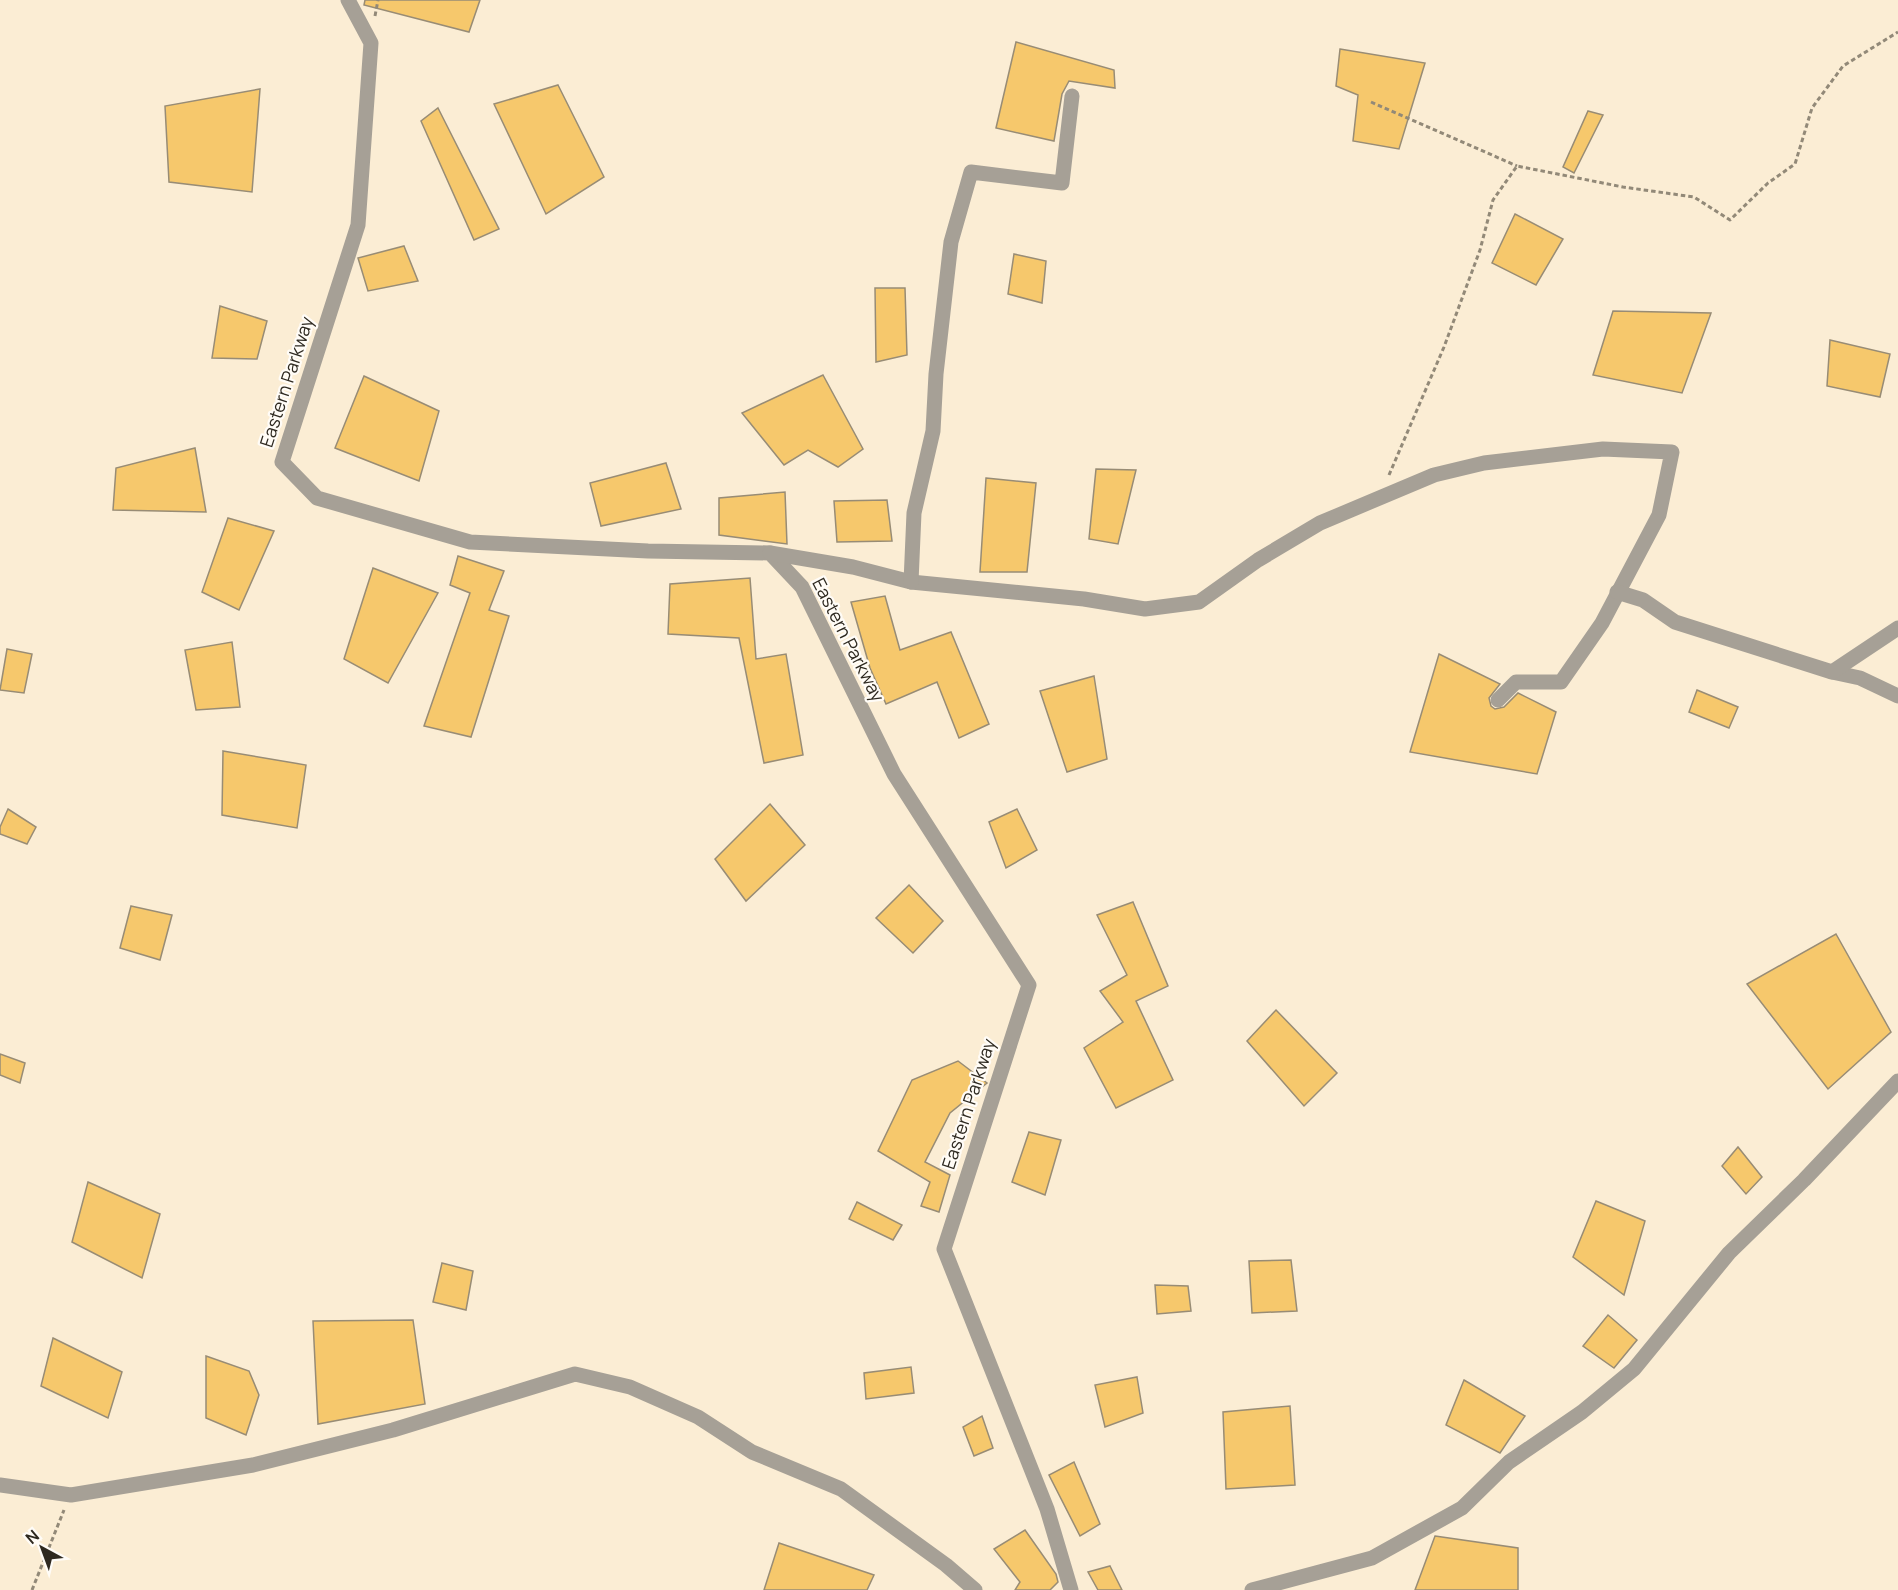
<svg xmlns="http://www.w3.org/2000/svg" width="1898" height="1590" font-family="Manrope,sans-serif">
	<rect width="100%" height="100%" fill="#fbedd4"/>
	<g fill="#f6c86c" stroke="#988c75" stroke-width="1.5">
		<path d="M 365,0 L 480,0 L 469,32 L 364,5 Z"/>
		<path d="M 1016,42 L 1114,70 L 1115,88 L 1069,81 L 1062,94 L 1054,141 L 996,128 Z"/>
		<path d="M 1340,49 L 1425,63 L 1399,149 L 1353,141 L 1358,95 L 1336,86 Z"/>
		<path d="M 558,85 L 604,177 L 546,214 L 494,104 Z"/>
		<path d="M 260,89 L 252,192 L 169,182 L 165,106 Z"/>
		<path d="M 438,108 L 499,229 L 474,240 L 421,121 Z"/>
		<path d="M 1588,111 L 1603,115 L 1574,173 L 1563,167 Z"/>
		<path d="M 1515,214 L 1563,239 L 1536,285 L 1492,263 Z"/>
		<path d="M 404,246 L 418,281 L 368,291 L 358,258 Z"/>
		<path d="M 1014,254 L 1046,261 L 1042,303 L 1008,294 Z"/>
		<path d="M 875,288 L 905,288 L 907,355 L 876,362 Z"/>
		<path d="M 220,306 L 267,321 L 257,359 L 212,358 Z"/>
		<path d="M 1613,311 L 1711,313 L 1682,393 L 1593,375 Z"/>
		<path d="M 1830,340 L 1890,354 L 1880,397 L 1827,386 Z"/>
		<path d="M 823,375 L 863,449 L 838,467 L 808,450 L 784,465 L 742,413 Z"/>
		<path d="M 364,376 L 439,411 L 419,481 L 335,448 Z"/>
		<path d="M 195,448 L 206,512 L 113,510 L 116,468 Z"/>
		<path d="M 666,463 L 681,509 L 601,526 L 590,483 Z"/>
		<path d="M 1096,469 L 1136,470 L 1118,544 L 1089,539 Z"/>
		<path d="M 986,478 L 1036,483 L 1027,572 L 980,572 Z"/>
		<path d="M 785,492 L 787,544 L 719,535 L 719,498 Z"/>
		<path d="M 887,500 L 892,541 L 837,542 L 834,501 Z"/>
		<path d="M 228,518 L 274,531 L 239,610 L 202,592 Z"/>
		<path d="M 458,556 L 504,571 L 489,610 L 509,616 L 471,737 L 424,726 L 470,593 L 450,585 Z"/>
		<path d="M 373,568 L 438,593 L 388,683 L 344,659 Z"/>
		<path d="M 750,578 L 756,659 L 786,654 L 803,755 L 764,763 L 739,638 L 668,634 L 670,584 Z"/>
		<path d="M 885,596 L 900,650 L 951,632 L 989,724 L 959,738 L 937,682 L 886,704 L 870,668 L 851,602 Z"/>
		<path d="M 232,642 L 240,707 L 196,710 L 185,650 Z"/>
		<path d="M 7,649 L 32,654 L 24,693 L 0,690 Z"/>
		<path d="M 1439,654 L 1500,684 L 1489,698 L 1491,706 L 1495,709 L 1504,707 L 1518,693 L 1556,712 L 1537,774 L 1410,752 Z"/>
		<path d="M 1094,676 L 1107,759 L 1067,772 L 1040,691 Z"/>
		<path d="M 1697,690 L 1738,707 L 1729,728 L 1689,712 Z"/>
		<path d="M 223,751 L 306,765 L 297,828 L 222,815 Z"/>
		<path d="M 770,804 L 805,845 L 746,901 L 715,859 Z"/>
		<path d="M 8,809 L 36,827 L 27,844 L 0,834 L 0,827 Z"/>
		<path d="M 1017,809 L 1037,850 L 1006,868 L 989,822 Z"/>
		<path d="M 909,885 L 943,921 L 913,953 L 876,918 Z"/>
		<path d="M 1133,902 L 1168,986 L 1136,1001 L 1173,1080 L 1116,1108 L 1084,1048 L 1123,1022 L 1100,991 L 1127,975 L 1097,915 Z"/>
		<path d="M 131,906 L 172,915 L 160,960 L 120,948 Z"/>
		<path d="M 1836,934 L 1891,1032 L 1828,1089 L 1747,984 Z"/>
		<path d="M 1276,1010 L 1337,1073 L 1304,1106 L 1247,1041 Z"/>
		<path d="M 0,1054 L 25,1063 L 20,1083 L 0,1075 Z"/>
		<path d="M 958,1061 L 987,1083 L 950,1113 L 925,1162 L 950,1175 L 939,1212 L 921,1206 L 930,1182 L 878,1151 L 912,1080 Z"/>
		<path d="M 1029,1132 L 1061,1140 L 1045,1195 L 1012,1182 Z"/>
		<path d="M 1738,1147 L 1762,1177 L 1746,1194 L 1722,1166 Z"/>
		<path d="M 88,1182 L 160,1214 L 142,1278 L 72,1242 Z"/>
		<path d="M 1596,1201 L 1645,1221 L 1624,1295 L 1573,1257 Z"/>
		<path d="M 857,1202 L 902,1225 L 893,1240 L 849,1219 Z"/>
		<path d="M 1291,1260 L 1297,1311 L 1252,1313 L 1249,1261 Z"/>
		<path d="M 442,1263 L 473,1271 L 466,1310 L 433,1302 Z"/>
		<path d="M 1155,1285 L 1188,1286 L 1191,1311 L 1157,1314 Z"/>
		<path d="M 1608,1315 L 1637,1340 L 1614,1368 L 1583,1346 Z"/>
		<path d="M 413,1320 L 425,1404 L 318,1424 L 313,1321 Z"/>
		<path d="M 53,1338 L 122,1372 L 108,1418 L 41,1386 Z"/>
		<path d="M 206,1356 L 249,1371 L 259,1395 L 246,1435 L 206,1418 Z"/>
		<path d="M 911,1367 L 914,1393 L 866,1399 L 864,1373 Z"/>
		<path d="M 1137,1377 L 1143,1413 L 1105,1427 L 1095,1385 Z"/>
		<path d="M 1464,1380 L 1525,1416 L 1500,1453 L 1446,1425 Z"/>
		<path d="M 1290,1406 L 1295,1485 L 1226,1489 L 1223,1412 Z"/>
		<path d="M 982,1416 L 993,1448 L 974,1456 L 963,1427 Z"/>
		<path d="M 1074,1462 L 1100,1524 L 1080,1536 L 1049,1475 Z"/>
		<path d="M 1025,1530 L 1056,1574 L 1058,1582 L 1050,1590 L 1015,1590 L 1020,1582 L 994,1549 Z"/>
		<path d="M 1435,1536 L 1518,1548 L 1518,1590 L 1415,1590 Z"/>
		<path d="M 779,1543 L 874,1575 L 867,1590 L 764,1590 Z"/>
		<path d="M 1110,1566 L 1122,1590 L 1098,1590 L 1088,1572 Z"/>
	</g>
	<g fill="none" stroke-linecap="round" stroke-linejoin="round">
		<g stroke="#928978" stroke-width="3" stroke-dasharray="4.5 3" stroke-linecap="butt">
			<path d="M 375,16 L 378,0"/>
			<path d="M 1371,102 L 1517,166"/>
			<path d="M 1389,475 L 1444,347 L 1480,250 L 1493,200 L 1517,166 L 1623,187 L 1694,197 L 1730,220 L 1768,183 L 1795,164 L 1812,108 L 1843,66 L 1898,32"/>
			<path d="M 32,1590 L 64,1510"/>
		</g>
		<g stroke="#a6a096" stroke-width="15">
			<path d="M 348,0 L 371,43 L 358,225 L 282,462 L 317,498 L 470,542 L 648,551 L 770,553 L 802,587 L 894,774 L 1029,985 L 944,1249 L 1047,1509 L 1071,1590"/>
			<path d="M 770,553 L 853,567 L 911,582 L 1084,599 L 1145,609 L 1199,602 L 1258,560 L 1320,523 L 1434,475 L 1484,463 L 1603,449 L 1672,452 L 1659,515 L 1602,623 L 1561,682 L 1516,682 L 1498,700"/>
			<path d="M 911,582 L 914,513 L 933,431 L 936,374 L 951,242 L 971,172 L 1062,183 L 1072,96"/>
			<path d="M 1617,592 L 1643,600 L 1675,622 L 1832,672 L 1860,678 L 1898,696"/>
			<path d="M 1832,672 L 1898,628"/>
			<path d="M 0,1485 L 71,1495 L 253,1465 L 393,1430 L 575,1374 L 630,1387 L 698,1417 L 752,1452 L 841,1489 L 946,1565 L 975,1590"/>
			<path d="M 1252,1590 L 1372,1558 L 1462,1508 L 1509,1462 L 1582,1412 L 1634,1369 L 1729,1253 L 1804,1180 L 1898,1081"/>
		</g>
	</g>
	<g text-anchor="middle" stroke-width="4.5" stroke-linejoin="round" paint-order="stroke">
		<g font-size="18" fill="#2e2920" stroke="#fffcf7">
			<text transform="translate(287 382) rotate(-72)" y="6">Eastern Parkway</text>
			<text transform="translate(848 640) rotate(63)" y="6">Eastern Parkway</text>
			<text transform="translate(969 1104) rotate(-72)" y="6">Eastern Parkway</text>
		</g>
	</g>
	<g transform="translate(42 1548) rotate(319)" stroke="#fffcf7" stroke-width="4.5" paint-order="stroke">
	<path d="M0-4.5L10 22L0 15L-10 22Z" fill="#2e2920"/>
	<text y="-9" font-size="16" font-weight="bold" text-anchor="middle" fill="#2e2920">N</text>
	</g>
</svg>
